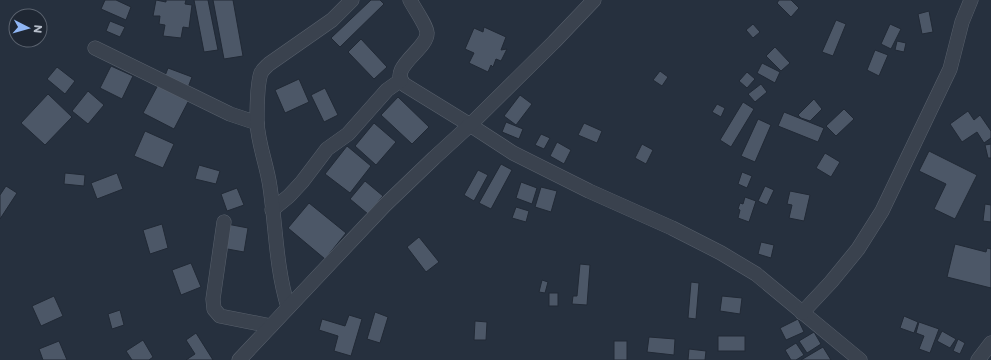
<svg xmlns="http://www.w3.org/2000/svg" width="991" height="360" font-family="Poppins,sans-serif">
	<rect width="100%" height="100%" fill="#26303e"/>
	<g fill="#4c5767" stroke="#212935">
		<path d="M 105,0 L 116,0 L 131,7 L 126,20 L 101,9 Z"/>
		<path d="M 156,0 L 166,2 L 166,0 L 186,0 L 185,4 L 192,5 L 189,28 L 183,27 L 181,38 L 163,36 L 165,25 L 159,24 L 160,16 L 153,16 Z"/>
		<path d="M 194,0 L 208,0 L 218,50 L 204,52 Z"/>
		<path d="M 213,0 L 233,0 L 243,56 L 224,59 Z"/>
		<path d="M 371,0 L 380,0 L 384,4 L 340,47 L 331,38 Z"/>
		<path d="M 779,0 L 791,0 L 799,8 L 791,17 L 777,3 Z"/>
		<path d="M 929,11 L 933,32 L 922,34 L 918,14 Z"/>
		<path d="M 836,20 L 846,24 L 833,56 L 822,52 Z"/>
		<path d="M 110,21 L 125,27 L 120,37 L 106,31 Z"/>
		<path d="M 753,24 L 760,32 L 753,38 L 746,30 Z"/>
		<path d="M 890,24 L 901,29 L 891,49 L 881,44 Z"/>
		<path d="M 484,27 L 506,37 L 501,50 L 507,49 L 501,61 L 496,59 L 493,67 L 491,65 L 488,72 L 469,63 L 474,53 L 465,49 L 474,28 L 483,32 Z"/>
		<path d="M 361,39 L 387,67 L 374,79 L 348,52 Z"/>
		<path d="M 897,41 L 906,43 L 904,52 L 895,50 Z"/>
		<path d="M 775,47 L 790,63 L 781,71 L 766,56 Z"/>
		<path d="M 875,50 L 888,55 L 879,76 L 867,70 Z"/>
		<path d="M 762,63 L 780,72 L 775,83 L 757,73 Z"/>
		<path d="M 111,66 L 133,76 L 122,99 L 100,88 Z"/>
		<path d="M 57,67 L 75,81 L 65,94 L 47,79 Z"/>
		<path d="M 168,68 L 192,77 L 187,90 L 163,81 Z"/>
		<path d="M 660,71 L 668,77 L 662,86 L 653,80 Z"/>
		<path d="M 747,72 L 755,79 L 747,88 L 739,81 Z"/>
		<path d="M 299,79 L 309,102 L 285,113 L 275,90 Z"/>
		<path d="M 761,84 L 767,92 L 755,102 L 748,94 Z"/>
		<path d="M 158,85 L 189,100 L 174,129 L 143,113 Z"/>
		<path d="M 325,88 L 338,115 L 324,122 L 311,95 Z"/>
		<path d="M 88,91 L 104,105 L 88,124 L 72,111 Z"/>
		<path d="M 48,94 L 72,117 L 45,145 L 21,123 Z"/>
		<path d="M 520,95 L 532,104 L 516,125 L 504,116 Z"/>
		<path d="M 398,97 L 429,127 L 412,144 L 381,115 Z"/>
		<path d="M 814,99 L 822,109 L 810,121 L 801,118 L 798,115 Z"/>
		<path d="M 743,102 L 754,109 L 731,147 L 720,140 Z"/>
		<path d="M 717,104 L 725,108 L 721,117 L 712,112 Z"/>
		<path d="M 844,109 L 854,119 L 836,136 L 826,126 Z"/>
		<path d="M 968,111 L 974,120 L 980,115 L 991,131 L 991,138 L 984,143 L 977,132 L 962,142 L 950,124 Z"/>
		<path d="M 784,112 L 824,128 L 818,142 L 778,126 Z"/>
		<path d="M 758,119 L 771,125 L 755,162 L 741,156 Z"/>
		<path d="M 506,122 L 523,129 L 519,139 L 502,132 Z"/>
		<path d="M 374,123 L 396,142 L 376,165 L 355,146 Z"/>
		<path d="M 584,123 L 602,131 L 597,143 L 578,135 Z"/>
		<path d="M 145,131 L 174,144 L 163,168 L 134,156 Z"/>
		<path d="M 541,134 L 550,138 L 544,149 L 535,145 Z"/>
		<path d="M 557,142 L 571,150 L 564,164 L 550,156 Z"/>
		<path d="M 642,144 L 653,150 L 646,164 L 635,158 Z"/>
		<path d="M 991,144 L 991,158 L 988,158 L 985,145 Z"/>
		<path d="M 347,146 L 371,166 L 350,193 L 325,174 Z"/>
		<path d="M 929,151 L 977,175 L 955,219 L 934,209 L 946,184 L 919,171 Z"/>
		<path d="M 825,153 L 840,162 L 831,177 L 816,168 Z"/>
		<path d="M 501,164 L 512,170 L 491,209 L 479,203 Z"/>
		<path d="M 199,165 L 220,171 L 216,184 L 195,179 Z"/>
		<path d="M 478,170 L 488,175 L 474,201 L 464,195 Z"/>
		<path d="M 742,172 L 752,176 L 747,188 L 738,184 Z"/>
		<path d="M 65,173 L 85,175 L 84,186 L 64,184 Z"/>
		<path d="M 117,173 L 123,189 L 97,199 L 91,183 Z"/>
		<path d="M 365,181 L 383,196 L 368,214 L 350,199 Z"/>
		<path d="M 521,182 L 537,188 L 532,204 L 516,198 Z"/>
		<path d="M 6,186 L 17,193 L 0,219 L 0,195 Z"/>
		<path d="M 765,186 L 774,190 L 767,205 L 758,201 Z"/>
		<path d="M 541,187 L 557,191 L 551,212 L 535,207 Z"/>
		<path d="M 237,188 L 244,205 L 227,211 L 221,194 Z"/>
		<path d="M 790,191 L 810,195 L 804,221 L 789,218 L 792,205 L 787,204 Z"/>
		<path d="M 745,197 L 756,201 L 749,222 L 738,218 L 740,210 L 738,209 L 740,203 L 743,204 Z"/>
		<path d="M 309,203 L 346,233 L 325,259 L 288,228 Z"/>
		<path d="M 985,204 L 991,205 L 991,222 L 983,221 Z"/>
		<path d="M 516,207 L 529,211 L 526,222 L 512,218 Z"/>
		<path d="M 162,224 L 168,248 L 150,254 L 143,230 Z"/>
		<path d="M 227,224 L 248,228 L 244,252 L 222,248 Z"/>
		<path d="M 419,237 L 439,262 L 426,272 L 407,247 Z"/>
		<path d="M 761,242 L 774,245 L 771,258 L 758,254 Z"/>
		<path d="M 955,244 L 986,252 L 987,248 L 991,249 L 991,288 L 947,277 Z"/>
		<path d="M 191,263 L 201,287 L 181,295 L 172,270 Z"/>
		<path d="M 580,264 L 590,265 L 587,305 L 572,304 L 573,296 L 577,296 Z"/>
		<path d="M 542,280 L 548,282 L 545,293 L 539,292 Z"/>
		<path d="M 691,282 L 699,283 L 696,319 L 688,318 Z"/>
		<rect x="549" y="293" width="9" height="13"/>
		<path d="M 54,296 L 63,316 L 41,326 L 32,306 Z"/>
		<path d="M 722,296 L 742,298 L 740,314 L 720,311 Z"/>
		<path d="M 120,310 L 124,325 L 112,329 L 108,314 Z"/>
		<path d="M 375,312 L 388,317 L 380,343 L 367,339 Z"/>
		<path d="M 349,315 L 362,319 L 351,356 L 334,351 L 338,336 L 319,330 L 322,319 L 345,326 Z"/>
		<path d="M 904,316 L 918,322 L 914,333 L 900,328 Z"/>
		<path d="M 798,319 L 804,332 L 786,340 L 780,328 Z"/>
		<path d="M 475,321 L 487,322 L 486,340 L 474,340 Z"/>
		<path d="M 919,322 L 939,329 L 930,353 L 919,349 L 924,336 L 916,333 Z"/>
		<path d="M 942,331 L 956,339 L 950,348 L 937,341 Z"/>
		<path d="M 814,332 L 821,344 L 807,353 L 799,341 Z"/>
		<path d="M 196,333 L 213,360 L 186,360 L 195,354 L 186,340 Z"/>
		<rect x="718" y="336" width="27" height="15"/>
		<path d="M 649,337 L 675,339 L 674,355 L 647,352 Z"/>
		<path d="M 958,339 L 965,343 L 960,354 L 953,351 Z"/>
		<path d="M 143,340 L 153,357 L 149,360 L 132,360 L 126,351 Z"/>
		<path d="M 59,341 L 67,360 L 43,360 L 39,349 Z"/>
		<rect x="614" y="341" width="13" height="19"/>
		<path d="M 796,343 L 804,355 L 796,360 L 791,360 L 785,350 Z"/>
		<path d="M 823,347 L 831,360 L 801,360 Z"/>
		<path d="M 689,349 L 706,351 L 705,360 L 688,360 Z"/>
	</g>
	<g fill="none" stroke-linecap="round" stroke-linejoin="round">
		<g stroke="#58606c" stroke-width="15">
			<g id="street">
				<path d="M 410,0 C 414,8 427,26 427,33 C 428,49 386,69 405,85 L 470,125 L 513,153 L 589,191 L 672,228 L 721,253 L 756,274 L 860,360"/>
				<path d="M 95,48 L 230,114 L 257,123"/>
				<path d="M 272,210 L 289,196 L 302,182 L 327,149 L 348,134 L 387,90 L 401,80"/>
				<path d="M 224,222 L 213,299 L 214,309 L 220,316 L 271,326"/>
				<path d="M 288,307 C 276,268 276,228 270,187 C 267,165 258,144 257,122 C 257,109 257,84 261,73 C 263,69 266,67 269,64 L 332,20 L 352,0"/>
				<path d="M 802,313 L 831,282 L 858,249 L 882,211 L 950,69 L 962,22 L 971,0"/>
				<path d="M 239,360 L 385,205 L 434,158 L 470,125 L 554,42 L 594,0"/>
				<path d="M 978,360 L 991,343"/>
			</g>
		</g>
		<use href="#street" stroke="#3a424e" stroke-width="14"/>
	</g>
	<g transform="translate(28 28) rotate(96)"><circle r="19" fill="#1f2733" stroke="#5b636f"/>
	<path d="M0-3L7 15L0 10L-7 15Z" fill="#90b6f4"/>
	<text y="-6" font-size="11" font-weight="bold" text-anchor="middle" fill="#b6bdc9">N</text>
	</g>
</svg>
